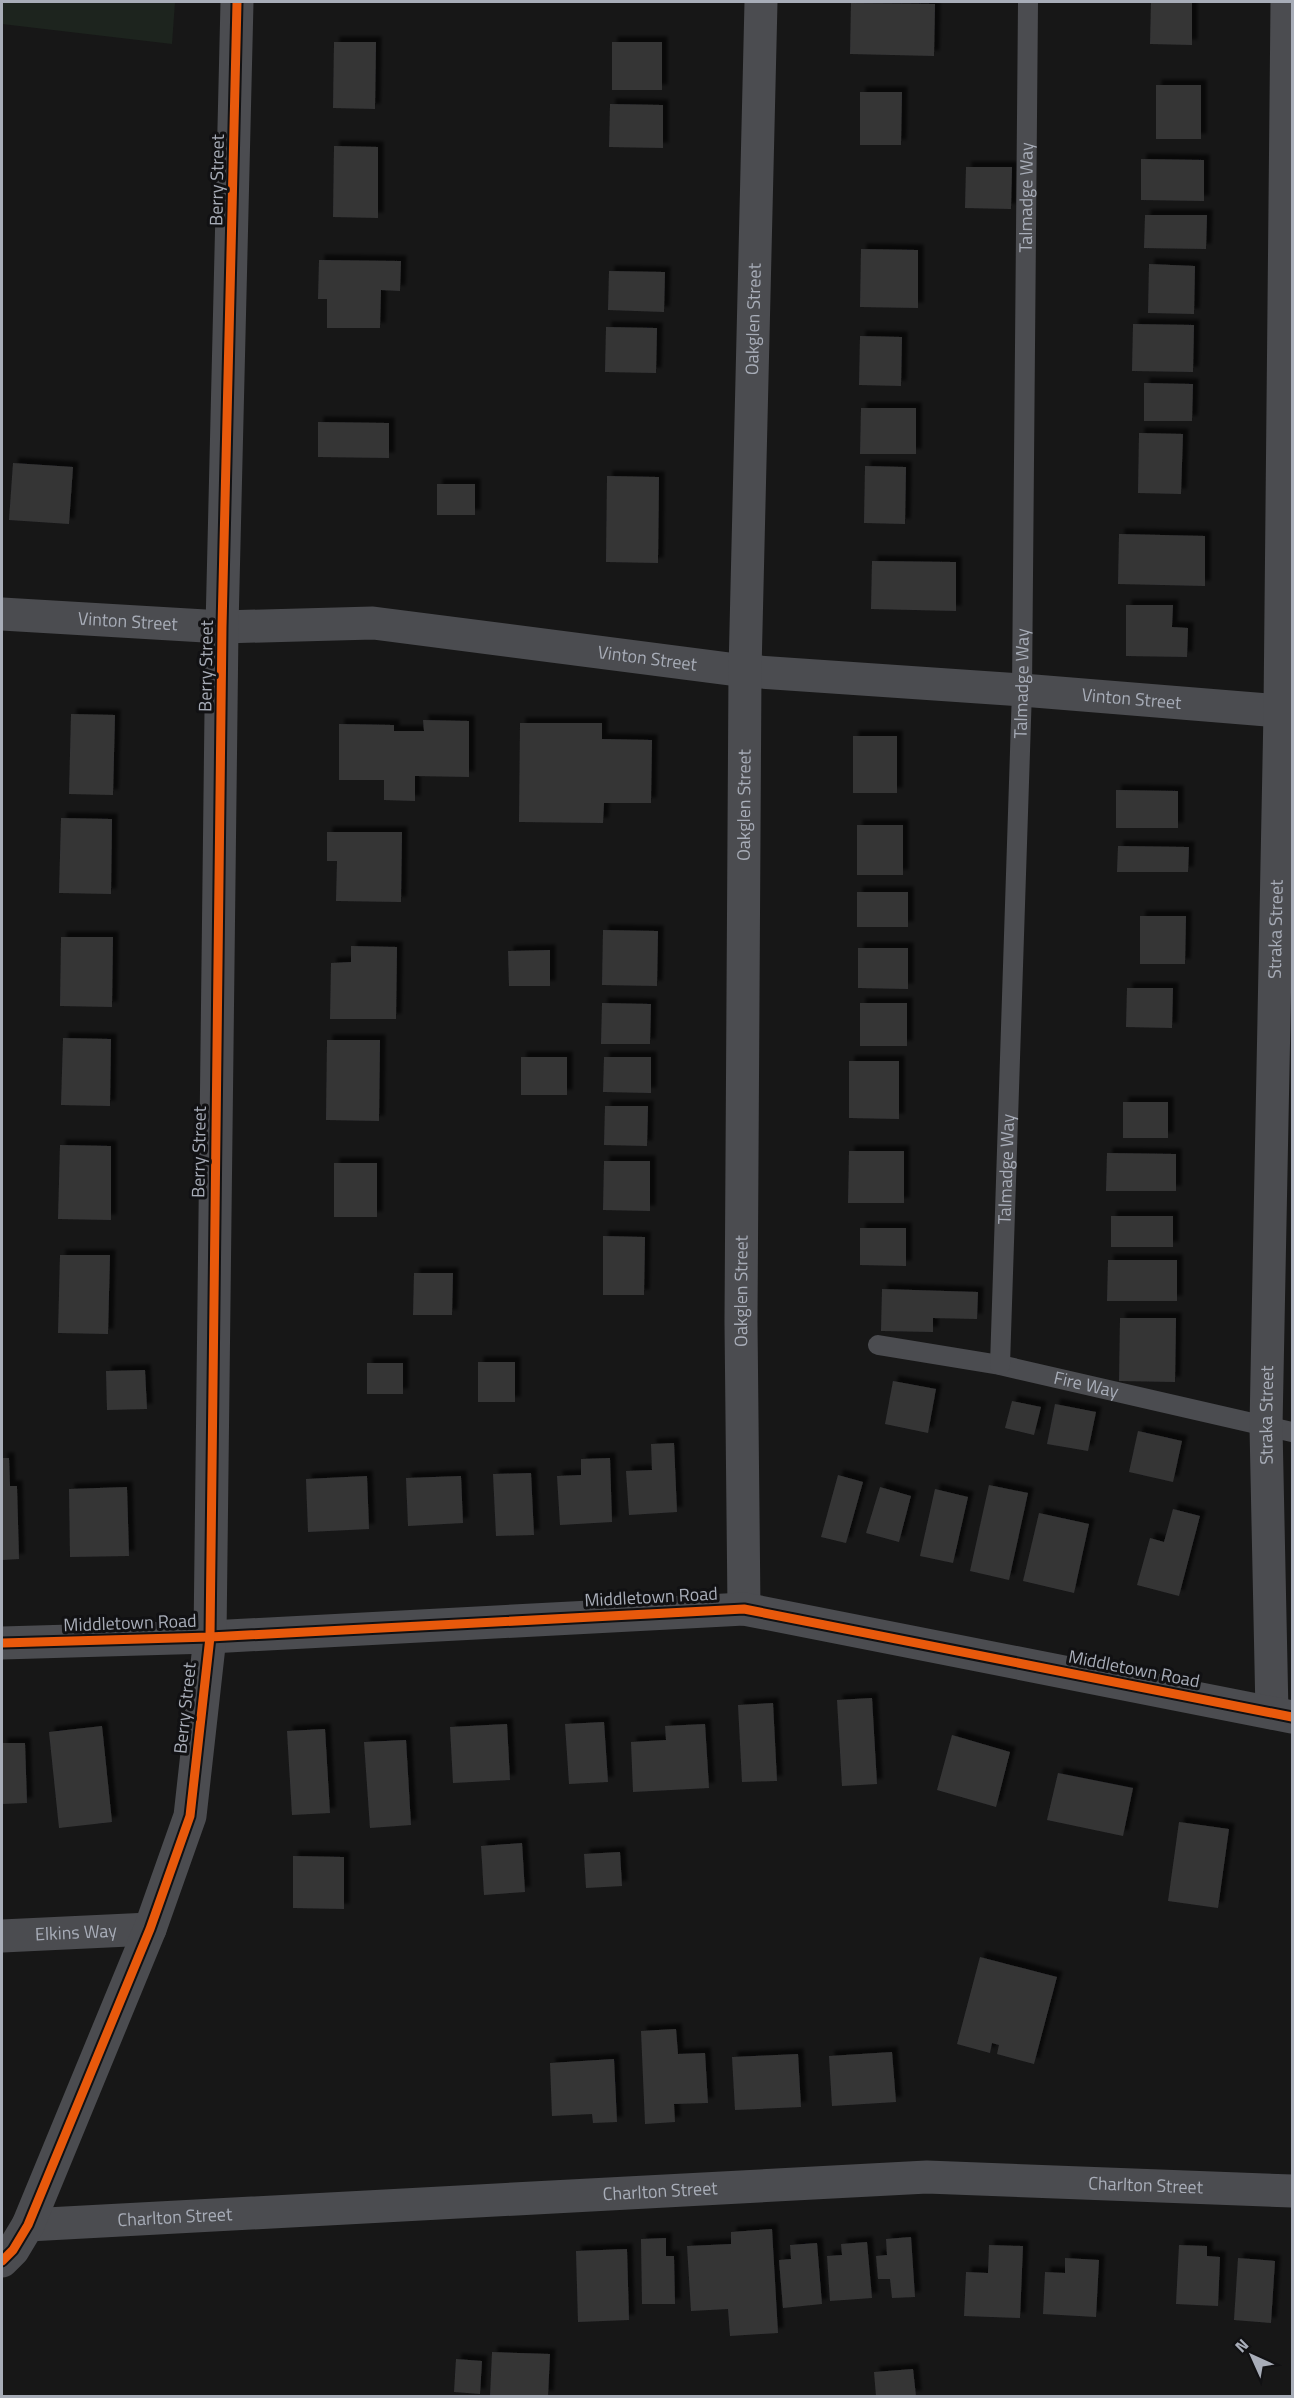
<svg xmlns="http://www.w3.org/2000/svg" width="1294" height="2398" font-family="'Titillium Web',sans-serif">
	<defs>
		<filter id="shadow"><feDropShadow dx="5.5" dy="-5.5" stdDeviation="1.5" flood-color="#0009"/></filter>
	</defs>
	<rect width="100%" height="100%" fill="#171717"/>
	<path fill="#1d241e" d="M 2,2 L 175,2 L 172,44 L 2,24 Z"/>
	<g fill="#353536" filter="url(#shadow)">
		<path d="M 1151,2 L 1192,2 L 1192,45 L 1150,44 Z"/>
		<path d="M 851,3 L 935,4 L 934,56 L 850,54 Z"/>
		<path d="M 334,42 L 376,42 L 375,109 L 333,108 Z"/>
		<rect x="612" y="42" width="50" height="48"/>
		<rect x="1156" y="85" width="45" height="54"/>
		<path d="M 860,92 L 902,92 L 901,145 L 860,145 Z"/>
		<path d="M 610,104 L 663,105 L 663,148 L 609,147 Z"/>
		<path d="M 334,146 L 378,147 L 378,218 L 333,217 Z"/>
		<path d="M 1141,159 L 1204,160 L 1204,201 L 1141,200 Z"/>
		<path d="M 966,167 L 1012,167 L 1011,209 L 965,208 Z"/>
		<path d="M 1145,215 L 1207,215 L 1206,249 L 1144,248 Z"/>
		<path d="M 861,249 L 918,250 L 918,308 L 860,307 Z"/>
		<path d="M 319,260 L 401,261 L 400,291 L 381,290 L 380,328 L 327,328 L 327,299 L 318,299 Z"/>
		<path d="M 1149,264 L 1195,266 L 1194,314 L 1148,313 Z"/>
		<path d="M 609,271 L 665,272 L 664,312 L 608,310 Z"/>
		<path d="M 1133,324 L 1194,325 L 1193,372 L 1132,371 Z"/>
		<path d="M 606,327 L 657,328 L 656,373 L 605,372 Z"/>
		<path d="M 860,336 L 902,337 L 901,386 L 859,385 Z"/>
		<path d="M 1144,383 L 1193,384 L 1192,421 L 1144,421 Z"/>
		<path d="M 861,408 L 916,408 L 916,454 L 860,454 Z"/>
		<path d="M 318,422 L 389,423 L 389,458 L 318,457 Z"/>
		<path d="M 1139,433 L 1183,434 L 1181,494 L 1138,493 Z"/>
		<path d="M 13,463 L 73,467 L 69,524 L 9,520 Z"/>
		<path d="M 865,466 L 906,467 L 905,524 L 864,523 Z"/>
		<path d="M 607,476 L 659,477 L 658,563 L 606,562 Z"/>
		<rect x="437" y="484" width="38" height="31"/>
		<path d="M 1119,534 L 1205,536 L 1205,586 L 1118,584 Z"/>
		<path d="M 872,561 L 956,562 L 956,611 L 871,609 Z"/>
		<path d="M 1126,605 L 1173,605 L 1172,627 L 1188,628 L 1187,657 L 1126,656 Z"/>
		<path d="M 71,714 L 115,715 L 113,795 L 69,794 Z"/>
		<path d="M 423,720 L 469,721 L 469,777 L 415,776 L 415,801 L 384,800 L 384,780 L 339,780 L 339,724 L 394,725 L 394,731 L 424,731 Z"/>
		<path d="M 520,723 L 602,723 L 602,739 L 652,740 L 651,803 L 604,803 L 603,823 L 519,822 Z"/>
		<rect x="853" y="736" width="44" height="57"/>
		<path d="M 1116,790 L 1178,791 L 1178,828 L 1116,828 Z"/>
		<path d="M 61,818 L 112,819 L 111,894 L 59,893 Z"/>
		<rect x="857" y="825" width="46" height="50"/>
		<path d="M 327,832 L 402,832 L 401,902 L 336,901 L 337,861 L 327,861 Z"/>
		<path d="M 1118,846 L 1189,847 L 1188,872 L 1117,872 Z"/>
		<rect x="857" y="892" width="51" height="35"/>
		<path d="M 1140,916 L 1186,916 L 1185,964 L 1140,964 Z"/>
		<path d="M 603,930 L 658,931 L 657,986 L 602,985 Z"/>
		<path d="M 61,937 L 113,937 L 112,1007 L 60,1006 Z"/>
		<path d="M 351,946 L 397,947 L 396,1019 L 330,1019 L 331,963 L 351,962 Z"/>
		<path d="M 858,948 L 908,948 L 908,989 L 858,988 Z"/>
		<path d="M 550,950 L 550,986 L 509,986 L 508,951 Z"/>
		<path d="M 1127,988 L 1173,988 L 1172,1028 L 1126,1027 Z"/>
		<path d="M 602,1003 L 651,1004 L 650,1044 L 601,1044 Z"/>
		<rect x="860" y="1003" width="47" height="43"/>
		<path d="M 63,1038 L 111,1039 L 110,1106 L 61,1105 Z"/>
		<path d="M 327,1040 L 380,1040 L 379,1121 L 326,1120 Z"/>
		<rect x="521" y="1057" width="46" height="38"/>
		<path d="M 604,1057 L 651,1057 L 651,1093 L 603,1092 Z"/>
		<path d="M 849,1061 L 899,1061 L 899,1119 L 849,1118 Z"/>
		<rect x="1123" y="1102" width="45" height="36"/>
		<path d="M 605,1106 L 648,1106 L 647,1146 L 604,1145 Z"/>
		<path d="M 60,1145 L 111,1146 L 111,1220 L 58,1219 Z"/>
		<path d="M 849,1151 L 904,1151 L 904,1203 L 848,1203 Z"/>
		<path d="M 1107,1153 L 1176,1154 L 1176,1191 L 1106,1191 Z"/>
		<path d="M 604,1161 L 650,1161 L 650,1211 L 603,1210 Z"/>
		<rect x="334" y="1163" width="43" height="54"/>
		<rect x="1111" y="1216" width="62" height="31"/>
		<path d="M 860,1228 L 906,1228 L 906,1266 L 860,1265 Z"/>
		<path d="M 603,1236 L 645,1237 L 644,1295 L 603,1295 Z"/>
		<path d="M 60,1255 L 110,1255 L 108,1334 L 58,1333 Z"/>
		<path d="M 1108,1260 L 1177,1260 L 1177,1301 L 1107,1301 Z"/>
		<path d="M 414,1273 L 453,1273 L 452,1315 L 413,1315 Z"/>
		<path d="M 882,1289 L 978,1292 L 977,1319 L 933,1318 L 933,1332 L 881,1331 Z"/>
		<path d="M 1120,1318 L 1176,1318 L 1175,1382 L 1119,1381 Z"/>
		<rect x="478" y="1362" width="37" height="40"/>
		<rect x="367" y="1363" width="36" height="31"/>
		<path d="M 145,1370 L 147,1409 L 107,1410 L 106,1371 Z"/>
		<path d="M 893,1381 L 936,1389 L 928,1433 L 885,1424 Z"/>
		<path d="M 1012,1401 L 1041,1407 L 1034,1435 L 1005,1428 Z"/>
		<path d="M 1055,1404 L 1096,1412 L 1088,1451 L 1047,1444 Z"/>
		<path d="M 1138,1431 L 1182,1441 L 1173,1482 L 1129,1472 Z"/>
		<path d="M 674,1443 L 677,1512 L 629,1515 L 626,1471 L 652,1470 L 651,1444 Z"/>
		<path d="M 2,1458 L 9,1458 L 10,1486 L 17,1486 L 19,1559 L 2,1560 Z"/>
		<path d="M 610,1458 L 612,1522 L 560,1525 L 557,1476 L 581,1475 L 581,1459 Z"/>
		<path d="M 531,1473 L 534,1535 L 496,1536 L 493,1474 Z"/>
		<path d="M 838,1475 L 863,1482 L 846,1543 L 821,1537 Z"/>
		<path d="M 367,1476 L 369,1529 L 308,1532 L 306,1479 Z"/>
		<path d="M 461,1476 L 463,1523 L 408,1526 L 406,1478 Z"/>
		<path d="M 989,1485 L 1028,1493 L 1009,1580 L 970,1571 Z"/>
		<path d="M 127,1487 L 129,1556 L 70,1557 L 69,1489 Z"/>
		<path d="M 880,1487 L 911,1496 L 899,1542 L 866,1533 Z"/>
		<path d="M 935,1489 L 968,1497 L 953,1563 L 920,1556 Z"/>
		<path d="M 1173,1509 L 1200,1516 L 1179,1596 L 1137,1585 L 1150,1538 L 1164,1542 Z"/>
		<path d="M 1039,1513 L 1089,1524 L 1074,1593 L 1023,1581 Z"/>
		<path d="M 872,1698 L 877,1784 L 842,1786 L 837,1700 Z"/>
		<path d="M 773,1703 L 777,1781 L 742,1782 L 738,1705 Z"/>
		<path d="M 604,1722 L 608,1782 L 569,1784 L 565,1724 Z"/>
		<path d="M 507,1724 L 510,1780 L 453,1783 L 450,1727 Z"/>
		<path d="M 705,1724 L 709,1788 L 633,1792 L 631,1742 L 666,1740 L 665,1726 Z"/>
		<path d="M 102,1726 L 112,1822 L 59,1828 L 49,1732 Z"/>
		<path d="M 325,1729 L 330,1813 L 292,1815 L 287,1731 Z"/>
		<path d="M 952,1735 L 1010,1752 L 996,1807 L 937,1790 Z"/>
		<path d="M 406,1740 L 411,1825 L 370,1828 L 364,1742 Z"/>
		<path d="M 2,1743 L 25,1743 L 27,1803 L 2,1804 Z"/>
		<path d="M 1058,1773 L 1133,1788 L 1123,1836 L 1047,1820 Z"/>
		<path d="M 1179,1822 L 1229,1829 L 1218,1908 L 1168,1901 Z"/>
		<path d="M 522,1843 L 525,1892 L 484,1895 L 481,1846 Z"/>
		<path d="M 620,1852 L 622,1886 L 586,1888 L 584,1854 Z"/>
		<path d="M 293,1856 L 344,1857 L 344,1909 L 293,1908 Z"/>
		<path d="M 980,1957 L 1057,1977 L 1034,2064 L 997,2054 L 999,2045 L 992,2043 L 990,2053 L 957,2044 Z"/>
		<path d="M 676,2029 L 678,2054 L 705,2053 L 708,2103 L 674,2104 L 675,2122 L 645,2124 L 641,2031 Z"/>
		<path d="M 892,2052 L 896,2102 L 832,2106 L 829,2056 Z"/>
		<path d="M 798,2054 L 801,2107 L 735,2110 L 732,2057 Z"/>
		<path d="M 614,2059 L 617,2122 L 593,2123 L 592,2114 L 552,2116 L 550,2063 Z"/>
		<path d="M 772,2229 L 778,2333 L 730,2336 L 728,2309 L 691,2311 L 687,2246 L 731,2244 L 731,2232 Z"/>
		<path d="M 911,2237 L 915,2297 L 892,2298 L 890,2279 L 878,2279 L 876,2256 L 887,2255 L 886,2239 Z"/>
		<path d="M 666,2238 L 666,2256 L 674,2256 L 675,2304 L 642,2304 L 641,2239 Z"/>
		<path d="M 867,2242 L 872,2298 L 830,2301 L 827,2256 L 842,2255 L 841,2244 Z"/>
		<path d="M 817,2243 L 822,2304 L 783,2308 L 779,2260 L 791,2259 L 790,2245 Z"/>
		<path d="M 989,2245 L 1023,2246 L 1020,2318 L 964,2316 L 966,2272 L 988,2273 Z"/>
		<path d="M 1179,2245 L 1207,2246 L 1207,2256 L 1220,2257 L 1218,2306 L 1176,2304 Z"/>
		<path d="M 627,2249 L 629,2320 L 578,2322 L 576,2251 Z"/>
		<path d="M 1065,2258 L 1099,2260 L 1096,2317 L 1043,2314 L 1045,2272 L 1065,2273 Z"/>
		<path d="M 1238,2258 L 1275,2261 L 1271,2323 L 1234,2320 Z"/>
		<path d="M 492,2352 L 550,2354 L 548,2396 L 490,2396 Z"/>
		<path d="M 456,2359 L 482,2361 L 480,2394 L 454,2392 Z"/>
		<path d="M 913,2369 L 916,2396 L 876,2396 L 874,2372 Z"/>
	</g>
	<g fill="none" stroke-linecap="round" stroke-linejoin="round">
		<g stroke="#4b4c50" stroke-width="20">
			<path id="s1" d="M 878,1345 L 1000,1365 L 1292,1432"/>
			<path id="s2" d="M 1000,1365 L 1022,690 L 1028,2"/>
		</g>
		<g stroke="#4b4c50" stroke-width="33">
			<path id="s3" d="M 2,614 L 222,627 L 373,623 L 745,671 L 1022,690 L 1292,712"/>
			<path id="s4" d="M 744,1609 L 741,1322 L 745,671 L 761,2"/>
			<path id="s5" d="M 1272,1713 L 1266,1427 L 1280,711 L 1287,2"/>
			<path id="s6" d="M 2,1936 L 150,1929"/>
			<path id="s7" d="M 28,2225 L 927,2177 L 1292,2191"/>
		</g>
		<g stroke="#4b4c50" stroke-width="33">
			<path d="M 2,1643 L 210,1637 L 744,1609 L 1292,1717"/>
			<path d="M 2,2261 L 13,2250 L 28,2225 L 150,1929 L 190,1816 L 210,1637 L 222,627 L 237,2"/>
		</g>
		<g stroke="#111113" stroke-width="13">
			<g id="cycleway">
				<path d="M 2,1643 L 210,1637 L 744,1609 L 1292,1717"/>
				<path d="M 2,2261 L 13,2250 L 28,2225 L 150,1929 L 190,1816 L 210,1637 L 222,627 L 237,2"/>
			</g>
		</g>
		<use href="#cycleway" stroke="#e8590c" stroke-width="9"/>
	</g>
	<g text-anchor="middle" stroke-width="6" stroke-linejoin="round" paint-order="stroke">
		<g font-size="18" fill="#a8adb8" stroke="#111113">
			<text transform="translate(217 180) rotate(-89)" y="6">Berry Street</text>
			<text dy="6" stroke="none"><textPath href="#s2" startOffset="1168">Talmadge Way</textPath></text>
			<text dy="6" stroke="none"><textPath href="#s4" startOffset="1290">Oakglen Street</textPath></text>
			<text dy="6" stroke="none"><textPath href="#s3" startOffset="126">Vinton Street</textPath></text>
			<text dy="6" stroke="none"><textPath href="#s3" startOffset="648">Vinton Street</textPath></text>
			<text transform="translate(206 666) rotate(-89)" y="6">Berry Street</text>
			<text dy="6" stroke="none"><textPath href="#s2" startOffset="682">Talmadge Way</textPath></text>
			<text dy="6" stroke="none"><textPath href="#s3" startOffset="1134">Vinton Street</textPath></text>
			<text dy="6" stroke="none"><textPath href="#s4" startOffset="804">Oakglen Street</textPath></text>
			<text dy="6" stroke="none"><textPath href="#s5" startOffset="784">Straka Street</textPath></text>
			<text transform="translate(199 1152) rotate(-89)" y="6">Berry Street</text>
			<text dy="6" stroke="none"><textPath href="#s2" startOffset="196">Talmadge Way</textPath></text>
			<text dy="6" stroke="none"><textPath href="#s4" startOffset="318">Oakglen Street</textPath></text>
			<text dy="6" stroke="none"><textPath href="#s1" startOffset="212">Fire Way</textPath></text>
			<text dy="6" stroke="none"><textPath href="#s5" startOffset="298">Straka Street</textPath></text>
			<text transform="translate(651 1597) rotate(-3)" y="6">Middletown Road</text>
			<text transform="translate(130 1623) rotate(-2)" y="6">Middletown Road</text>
			<text transform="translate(1134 1669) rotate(11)" y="6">Middletown Road</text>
			<text transform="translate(185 1708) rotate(-84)" y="6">Berry Street</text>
			<text dy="6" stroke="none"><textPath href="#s6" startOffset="74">Elkins Way</textPath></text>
			<text dy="6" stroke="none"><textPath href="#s7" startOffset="1119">Charlton Street</textPath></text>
			<text dy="6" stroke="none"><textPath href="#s7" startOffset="633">Charlton Street</textPath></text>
			<text dy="6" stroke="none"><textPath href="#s7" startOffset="147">Charlton Street</textPath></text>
		</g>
	</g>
	<rect width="1294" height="2398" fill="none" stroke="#a8adb8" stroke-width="6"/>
	<g transform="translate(1252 2356) rotate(315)" stroke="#111113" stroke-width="4.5" paint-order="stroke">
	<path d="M0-4.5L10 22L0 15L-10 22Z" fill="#a8adb8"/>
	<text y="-9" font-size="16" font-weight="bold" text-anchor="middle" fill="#a8adb8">N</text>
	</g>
</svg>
